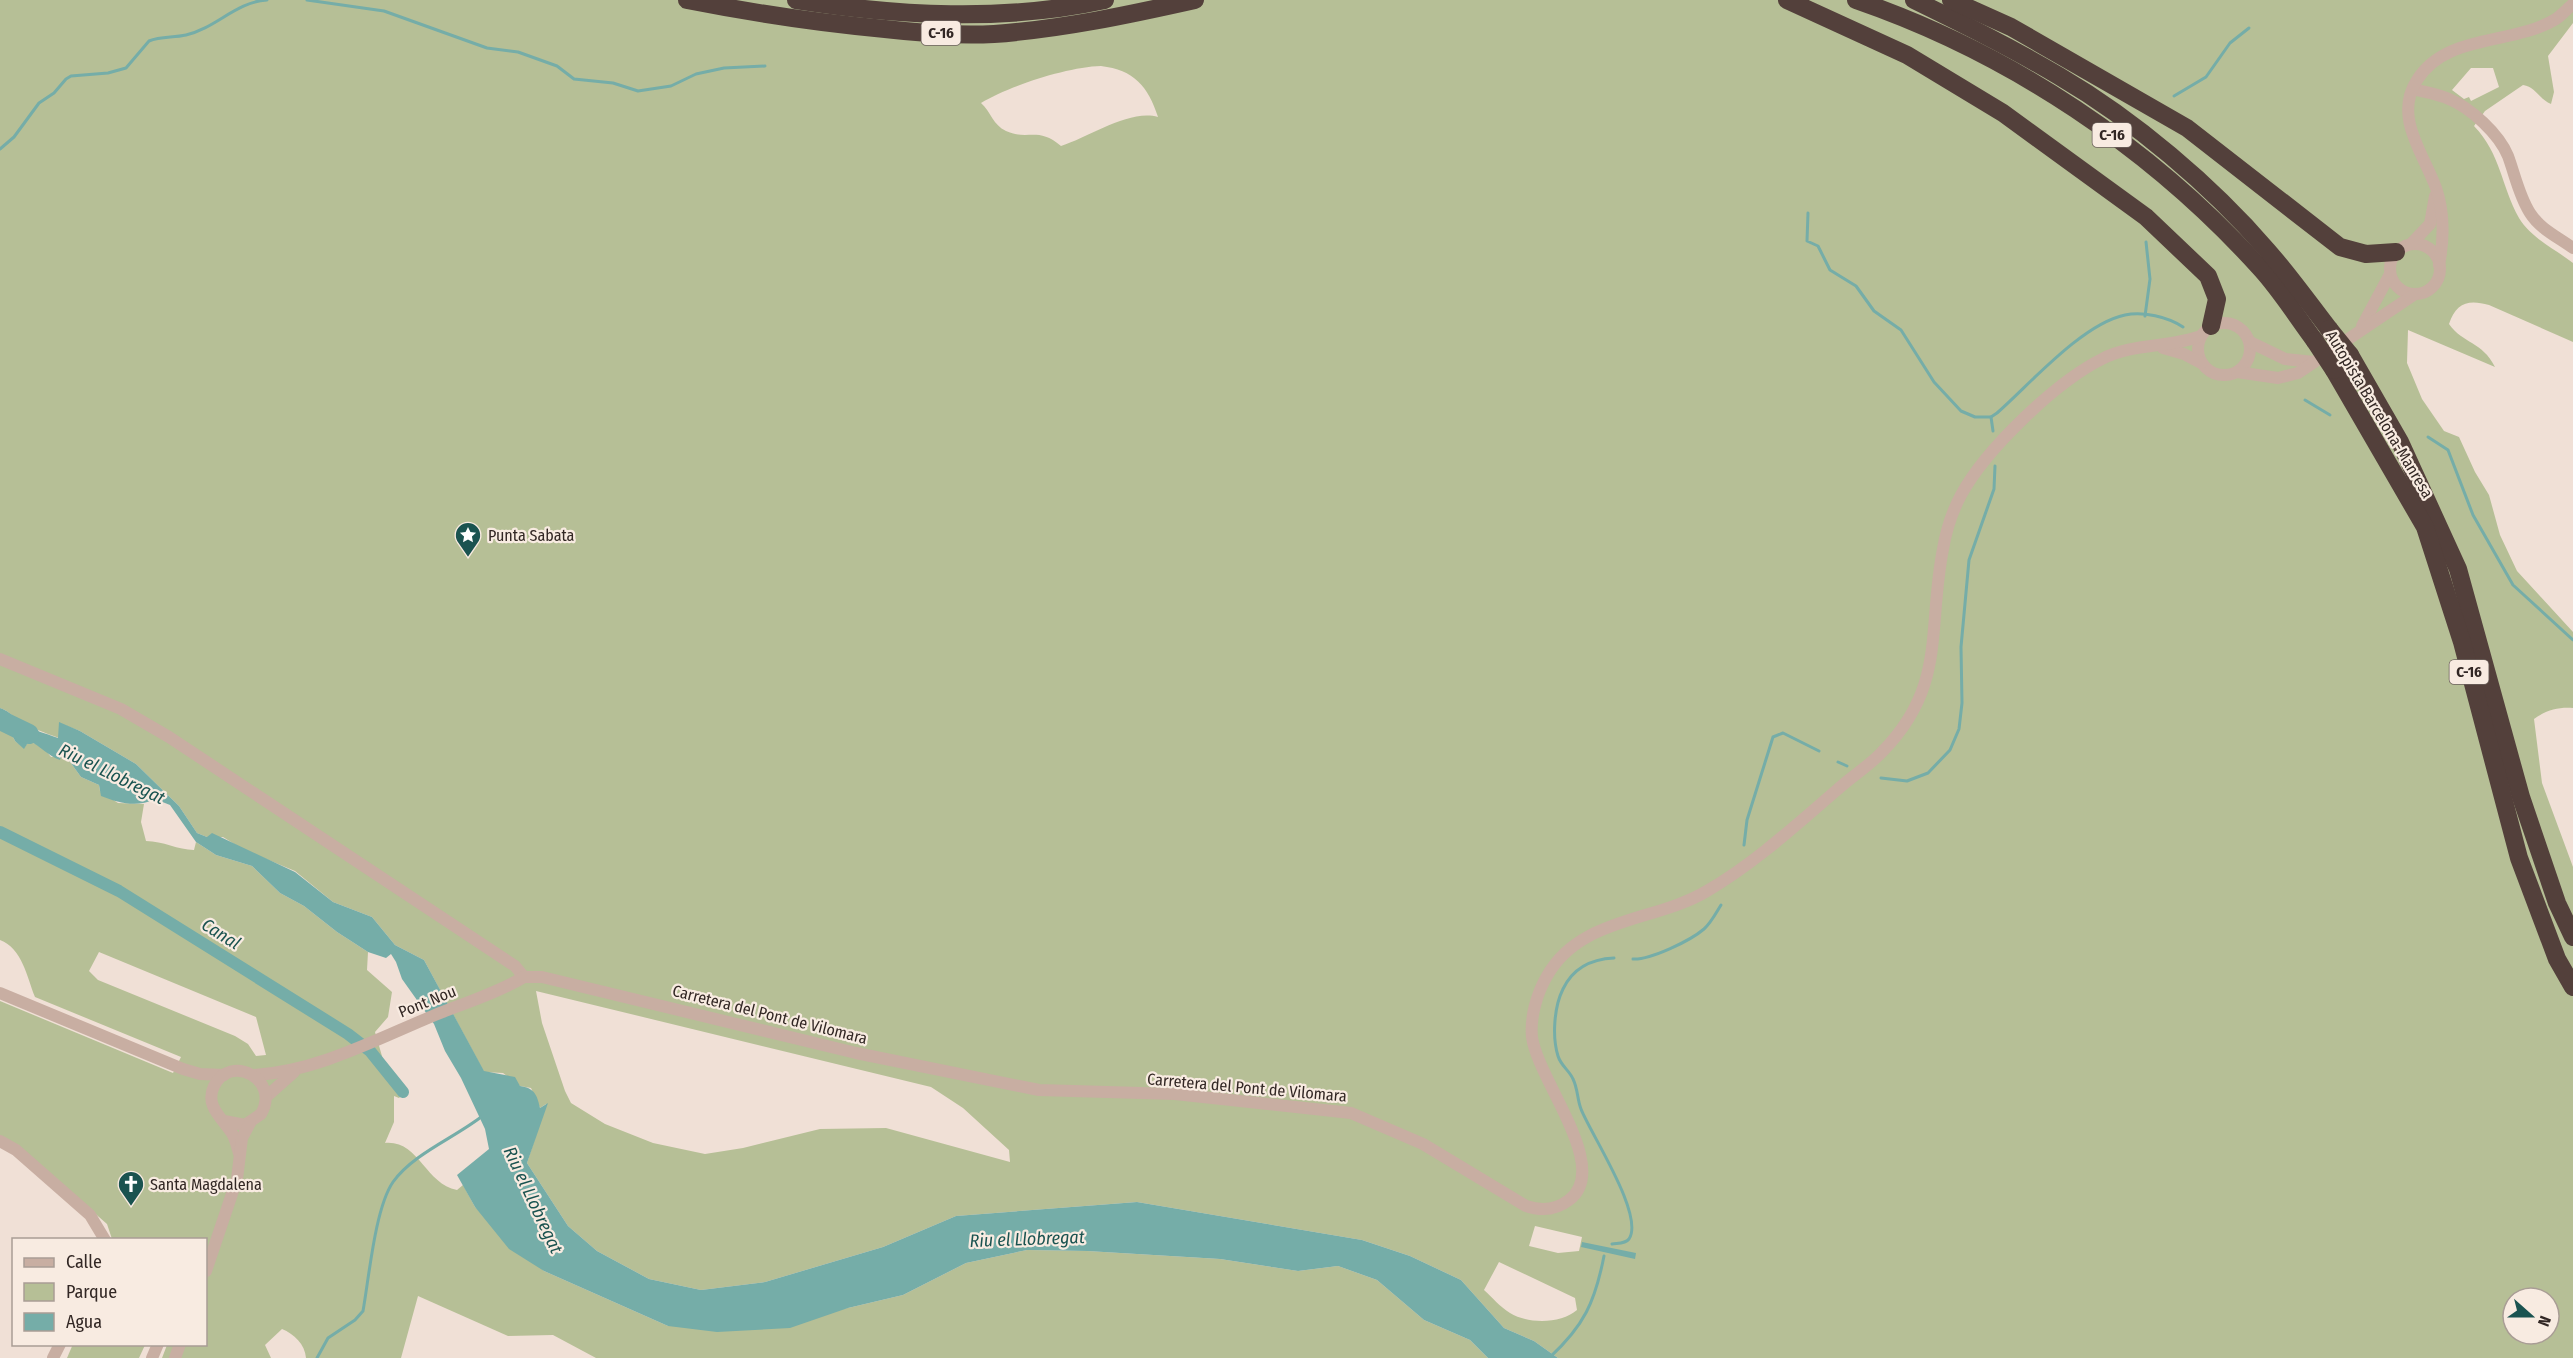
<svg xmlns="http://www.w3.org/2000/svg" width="2573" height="1358" font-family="'Fira Sans Condensed',sans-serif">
	<rect width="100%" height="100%" fill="#f0e0d6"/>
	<g fill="#b6bf96" fill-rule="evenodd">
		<path d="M 0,0 L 2573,0 L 2573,23 L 2548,56 L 2554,92 L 2551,104 C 2540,100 2536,87 2523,85 L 2485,111 L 2474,126 C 2501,154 2501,186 2519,218 C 2531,238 2555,249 2573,263 L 2573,342 L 2489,305 C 2468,299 2456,303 2449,324 C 2463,344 2482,341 2495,367 L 2408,330 L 2407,363 L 2422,399 L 2444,431 L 2459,437 L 2475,472 L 2489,495 L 2500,535 L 2517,571 L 2573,632 L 2573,708 C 2558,707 2546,710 2534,719 L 2542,783 L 2573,867 L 2573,1358 L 1558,1358 L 1534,1341 L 1504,1328 L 1461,1280 L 1410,1256 L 1362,1240 L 1137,1202 L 956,1216 L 883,1247 L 765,1282 L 701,1290 L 649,1279 L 597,1251 L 568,1226 L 527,1163 L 546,1104 L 540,1108 L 531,1088 L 520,1086 L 503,1073 L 484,1072 L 424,960 L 395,945 L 372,917 L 333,902 L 295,871 L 244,850 L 223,837 L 207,837 L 197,833 L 179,806 L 136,764 L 80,731 L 59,723 L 59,738 C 45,733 32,728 19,720 C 12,716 9,711 0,708 ZM 1101,66 C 1134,70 1148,86 1158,117 C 1129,109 1090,137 1061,146 C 1038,126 1028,141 1006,131 C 993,125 991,112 981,103 C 1009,86 1067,67 1101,66 ZM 2471,68 L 2493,68 L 2499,87 L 2471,101 L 2469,97 L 2464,99 L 2452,90 ZM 536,991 L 931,1087 L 963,1108 L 1009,1150 L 1010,1162 L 886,1128 L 820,1129 L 743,1148 L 705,1154 L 653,1143 L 605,1124 L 571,1103 L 565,1091 L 542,1023 ZM 1535,1226 L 1582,1237 L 1579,1251 L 1558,1253 L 1529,1246 ZM 1499,1262 L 1575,1298 L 1577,1310 C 1561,1324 1528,1324 1510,1313 C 1500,1307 1492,1297 1484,1290 ZM 2513,1298 L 2549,1298 L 2549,1334 L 2513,1334 Z"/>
		<path d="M 0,721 L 7,724 L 15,741 L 24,748 L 29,741 L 44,748 L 51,757 L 65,755 L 81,777 L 99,785 L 100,791 L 118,803 L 144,804 L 141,822 L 146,841 C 163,841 178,850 194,850 L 196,842 L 216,855 L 252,866 L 280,893 L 304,906 L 337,932 L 368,952 L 367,970 L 392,992 L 388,1017 L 375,1032 L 384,1063 L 407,1090 L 399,1098 L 394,1096 L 394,1122 L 385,1143 C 419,1140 425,1184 457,1190 L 463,1185 L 475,1207 L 544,1271 L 668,1326 L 848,1308 L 903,1295 L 966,1263 L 1027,1250 L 1087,1251 L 1220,1259 L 1298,1271 L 1338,1266 L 1377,1280 L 1424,1320 L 1470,1340 L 1488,1358 L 596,1358 L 553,1335 L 508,1336 L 418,1296 L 401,1358 L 306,1358 C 305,1344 294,1334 282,1329 L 265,1345 L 271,1358 L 162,1358 L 167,1345 L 206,1344 L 206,1240 L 112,1239 L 107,1224 L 21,1149 L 0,1138 L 0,1001 L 173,1073 L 181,1057 L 35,997 C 27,977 22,948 0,940 ZM 99,952 L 256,1017 L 266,1055 L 256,1056 L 248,1044 L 235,1036 L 98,980 L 89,971 Z"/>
		<path d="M 73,1344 L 145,1344 L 145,1345 L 139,1358 L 67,1358 Z"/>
	</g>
	<g fill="#75ada8">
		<path d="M 0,708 C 8,711 10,713 16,719 C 27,729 45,733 58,738 L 59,722 L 80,731 L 136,764 L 179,806 L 197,833 L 207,837 L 212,833 L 295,872 L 333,902 L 372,917 L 395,945 L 424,960 L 484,1071 L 515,1077 L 520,1086 C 534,1088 537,1094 540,1108 L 548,1103 L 527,1163 L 568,1226 L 597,1251 L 649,1279 L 701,1290 L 765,1282 L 883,1247 L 956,1216 L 1137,1202 L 1362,1240 L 1410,1256 L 1461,1280 L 1504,1328 L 1534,1341 L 1558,1358 L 1488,1358 L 1470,1340 L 1424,1320 L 1377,1280 L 1338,1266 L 1298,1271 L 1220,1259 L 1087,1251 L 1027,1250 L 966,1263 L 903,1295 L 848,1308 L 790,1328 L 717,1332 L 668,1326 L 544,1271 L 509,1249 L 475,1207 L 457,1175 L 489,1149 L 485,1129 L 461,1078 L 445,1051 L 434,1024 L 402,979 L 396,962 L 391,954 L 386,958 L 368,952 L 337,932 L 304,906 L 280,893 L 252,866 L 216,855 L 196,842 L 170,805 L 155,799 C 137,808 119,803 101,796 L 99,785 L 81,777 L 65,755 L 62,754 L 60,760 C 48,756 41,746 29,741 L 24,749 L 15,741 L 7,724 L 0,721 Z"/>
		<path d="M 1582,1242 L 1636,1253 L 1635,1259 L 1581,1247 Z"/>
	</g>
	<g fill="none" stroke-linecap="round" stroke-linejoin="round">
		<g stroke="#75ada8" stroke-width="3">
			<path d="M 307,0 L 384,11 L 487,48 L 518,52 L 557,66 L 574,79 L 613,83 L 638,91 L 671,86 L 696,74 L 724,68 L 765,66"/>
			<path d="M 2174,96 L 2206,77 L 2230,43 L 2249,28"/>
			<path d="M 0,149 L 14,137 L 39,103 L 54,93 L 66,79 L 71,76 L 108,73 L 126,68 L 149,41 C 161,36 173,38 186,35 C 216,28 236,2 267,0"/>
			<path d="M 1808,213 L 1807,241 L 1818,246 L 1830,270 L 1856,286 L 1874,311 L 1901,330 L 1934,382 L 1961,411 L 1975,417 L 1991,417 L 1997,413 C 2030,384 2082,324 2125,315 C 2143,311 2168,317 2183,327"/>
			<path d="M 2145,316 L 2150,279 L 2146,242"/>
			<path d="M 2305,400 L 2330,415"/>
			<path d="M 1991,417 L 1993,431"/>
			<path d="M 2428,437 L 2448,450 L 2473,515 L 2513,585 L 2573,640"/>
			<path d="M 1838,762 L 1847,766"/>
			<path d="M 1881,778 L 1907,781 L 1928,773 L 1950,750 L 1959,729 L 1962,703 L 1961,647 L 1969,560 L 1994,489 L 1995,466"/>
			<path d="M 1744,845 L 1747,820 L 1773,737 L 1783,733 L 1819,751"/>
			<path d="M 1633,959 C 1650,960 1690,941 1704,929 C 1711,923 1716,913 1721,905"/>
			<path d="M 1612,1244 C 1618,1243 1625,1244 1629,1239 C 1645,1215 1590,1133 1581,1109 C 1577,1099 1578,1089 1573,1079 C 1569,1070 1561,1066 1558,1056 C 1552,1037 1554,1007 1563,989 C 1573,968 1592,959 1614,958"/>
			<path d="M 317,1358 L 328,1338 L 355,1320 L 363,1311 C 369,1278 375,1208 393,1182 C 413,1154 454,1138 481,1117"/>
			<path d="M 1549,1358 C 1584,1326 1595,1302 1604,1256"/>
		</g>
		<path stroke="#75ada8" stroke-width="12" d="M 0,832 L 119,891 L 348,1034 L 370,1051 L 403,1092"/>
		<path stroke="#75ada8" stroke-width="20" d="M 0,720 L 29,734"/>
		<g stroke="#c8aea2" stroke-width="12">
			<path d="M 2413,89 C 2424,92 2438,94 2449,99 C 2471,108 2499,134 2508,156 C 2515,175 2519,196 2530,213 C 2540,229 2558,237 2573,248"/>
			<circle cx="2415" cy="269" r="25"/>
			<path d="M 2411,244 L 2430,224 L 2435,196"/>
			<path d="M 2439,265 C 2444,239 2445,214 2436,188 C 2424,154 2393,117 2417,80 C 2447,33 2511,46 2556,19 C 2562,15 2568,8 2573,4"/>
			<circle cx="2224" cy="349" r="26"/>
			<path d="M 2362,326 L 2390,274"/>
			<path d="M 2250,342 L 2285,359 L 2314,362"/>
			<path d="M 2163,348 L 2184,354 L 2201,363"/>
			<path d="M 2237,372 L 2278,378 L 2298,373 L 2415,294"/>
			<path d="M 0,659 L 121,709 L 169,737 L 515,966 L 524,977"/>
			<path d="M 0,993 L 183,1069 L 200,1074 L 224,1075"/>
			<path d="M 253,1075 C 316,1072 377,1039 435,1015 C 465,1003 497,993 524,977 L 542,977 L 856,1053 L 1039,1090 L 1175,1094 L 1351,1113 L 1423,1144 L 1526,1206 C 1541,1211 1556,1210 1569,1200 C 1612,1168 1538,1081 1532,1037 C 1530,1017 1537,993 1547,976 C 1580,917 1655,922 1707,891 C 1755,863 1796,825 1838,789 C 1852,776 1869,766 1882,752 C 1947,686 1927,630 1943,549 C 1946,531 1952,512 1961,495 C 1986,449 2056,382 2102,359 C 2133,343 2168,348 2201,336"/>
			<path d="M 266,1097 L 294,1072"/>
			<path d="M 224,1121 L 245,1125 L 261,1114 C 281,1079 230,1053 214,1086 C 204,1107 224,1119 233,1135 C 236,1141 237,1147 239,1153"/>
			<path d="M 0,1141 L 16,1150 L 90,1215 L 105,1240"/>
			<path d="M 206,1271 L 237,1179 L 242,1138 L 250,1123"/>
			<path d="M 53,1358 L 60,1344"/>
			<path d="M 152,1358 L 158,1344"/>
			<path d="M 175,1358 L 180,1344"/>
		</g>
		<g stroke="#53403b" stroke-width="18">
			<path d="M 687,0 C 753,13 818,23 885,29 C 920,33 958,36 994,34 C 1062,29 1128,15 1195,0"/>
			<path d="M 796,0 C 898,16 1004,22 1105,0"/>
			<path d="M 1787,0 L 1907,55 L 2003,113 L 2146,217 L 2208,276 L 2217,299 L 2211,326"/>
			<path d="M 1856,0 C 2010,53 2152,148 2261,269 C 2281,291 2297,317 2315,341"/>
			<path d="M 1914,0 C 1963,24 2012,48 2059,76 C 2134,120 2211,185 2267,250 C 2289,275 2309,303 2329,329"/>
			<path d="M 1951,0 L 2011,27 L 2187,128 L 2340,247 L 2366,254 L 2396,252"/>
			<path d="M 2350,355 L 2400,442 L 2458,569 L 2521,797 L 2557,903 L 2573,937"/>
			<path d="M 2334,370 L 2425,527 L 2462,642 L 2519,858 L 2557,959 L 2573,987"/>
		</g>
		<g stroke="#53403b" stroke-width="18">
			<path d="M 2329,329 L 2350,355"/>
			<path d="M 2315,341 L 2334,370"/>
		</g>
	</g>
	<defs>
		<g id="sight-pin" transform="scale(1.35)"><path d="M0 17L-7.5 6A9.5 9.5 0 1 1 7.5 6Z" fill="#1a5350" stroke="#f8ebe1"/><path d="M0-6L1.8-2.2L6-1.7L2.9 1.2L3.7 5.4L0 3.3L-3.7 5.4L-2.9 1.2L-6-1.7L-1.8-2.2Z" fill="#fff"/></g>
		<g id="church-pin" transform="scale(1.35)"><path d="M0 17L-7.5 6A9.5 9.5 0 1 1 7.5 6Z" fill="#1a5350" stroke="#f8ebe1"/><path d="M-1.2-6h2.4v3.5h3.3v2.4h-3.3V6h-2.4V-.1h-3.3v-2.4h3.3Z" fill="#fff"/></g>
	</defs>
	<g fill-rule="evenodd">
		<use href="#sight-pin" x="468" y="535"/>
		<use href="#church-pin" x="131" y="1184"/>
	</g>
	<g text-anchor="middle" stroke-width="4.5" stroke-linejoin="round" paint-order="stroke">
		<g fill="#f8ebe1" stroke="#6d625d" stroke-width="1.5">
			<rect x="921.5" y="21" width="39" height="24" rx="4.5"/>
			<rect x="2092.5" y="123" width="39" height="24" rx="4.5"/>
			<rect x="2449.5" y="660" width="39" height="24" rx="4.5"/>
		</g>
		<g font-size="15" font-weight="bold" fill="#322724">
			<text x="941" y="38">C-16</text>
			<text x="2112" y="140">C-16</text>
			<text x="2469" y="677">C-16</text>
		</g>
		<g font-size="16" fill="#322724" stroke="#f8ebe1">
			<text transform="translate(2380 414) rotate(59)" y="6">Autopista Barcelona-Manresa</text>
			<text transform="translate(427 1001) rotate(-22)" y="6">Pont Nou</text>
			<text transform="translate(770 1014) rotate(14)" y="6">Carretera del Pont de Vilomara</text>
			<text transform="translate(1247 1087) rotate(5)" y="6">Carretera del Pont de Vilomara</text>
		</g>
		<g font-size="16" fill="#322724" stroke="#f8ebe1" text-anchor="start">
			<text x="488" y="541">Punta Sabata</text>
			<text x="150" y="1190">Santa Magdalena</text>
		</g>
		<g font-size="18" font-style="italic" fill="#1a5350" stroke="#f8ebe1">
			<text transform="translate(112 774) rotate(26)" y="6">Riu el Llobregat</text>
			<text transform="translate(221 934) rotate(32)" y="6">Canal</text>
			<text transform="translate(533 1200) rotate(65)" y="6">Riu el Llobregat</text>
			<text transform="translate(1027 1239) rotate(-2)" y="6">Riu el Llobregat</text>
		</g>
	</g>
	<rect x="12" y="1238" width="195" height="108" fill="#f8ebe1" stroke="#a99d95" stroke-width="1.5"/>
	<rect x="24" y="1258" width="30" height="9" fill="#c8aea2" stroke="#a99d95" stroke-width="1.5"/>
	<text x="66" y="1268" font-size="18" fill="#322724">Calle</text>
	<rect x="24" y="1283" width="30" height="18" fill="#b6bf96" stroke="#a99d95" stroke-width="1.5"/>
	<text x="66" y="1298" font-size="18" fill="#322724">Parque</text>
	<rect x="24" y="1313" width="30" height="18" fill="#75ada8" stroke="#a99d95" stroke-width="1.5"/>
	<text x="66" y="1328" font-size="18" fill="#322724">Agua</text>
	<g transform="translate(2531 1316) rotate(111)"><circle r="28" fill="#f8ebe1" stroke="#a99d95" stroke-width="1.5"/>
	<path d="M0-4.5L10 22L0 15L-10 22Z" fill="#1a5350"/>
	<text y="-9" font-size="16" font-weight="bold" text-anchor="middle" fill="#322724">N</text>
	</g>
</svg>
